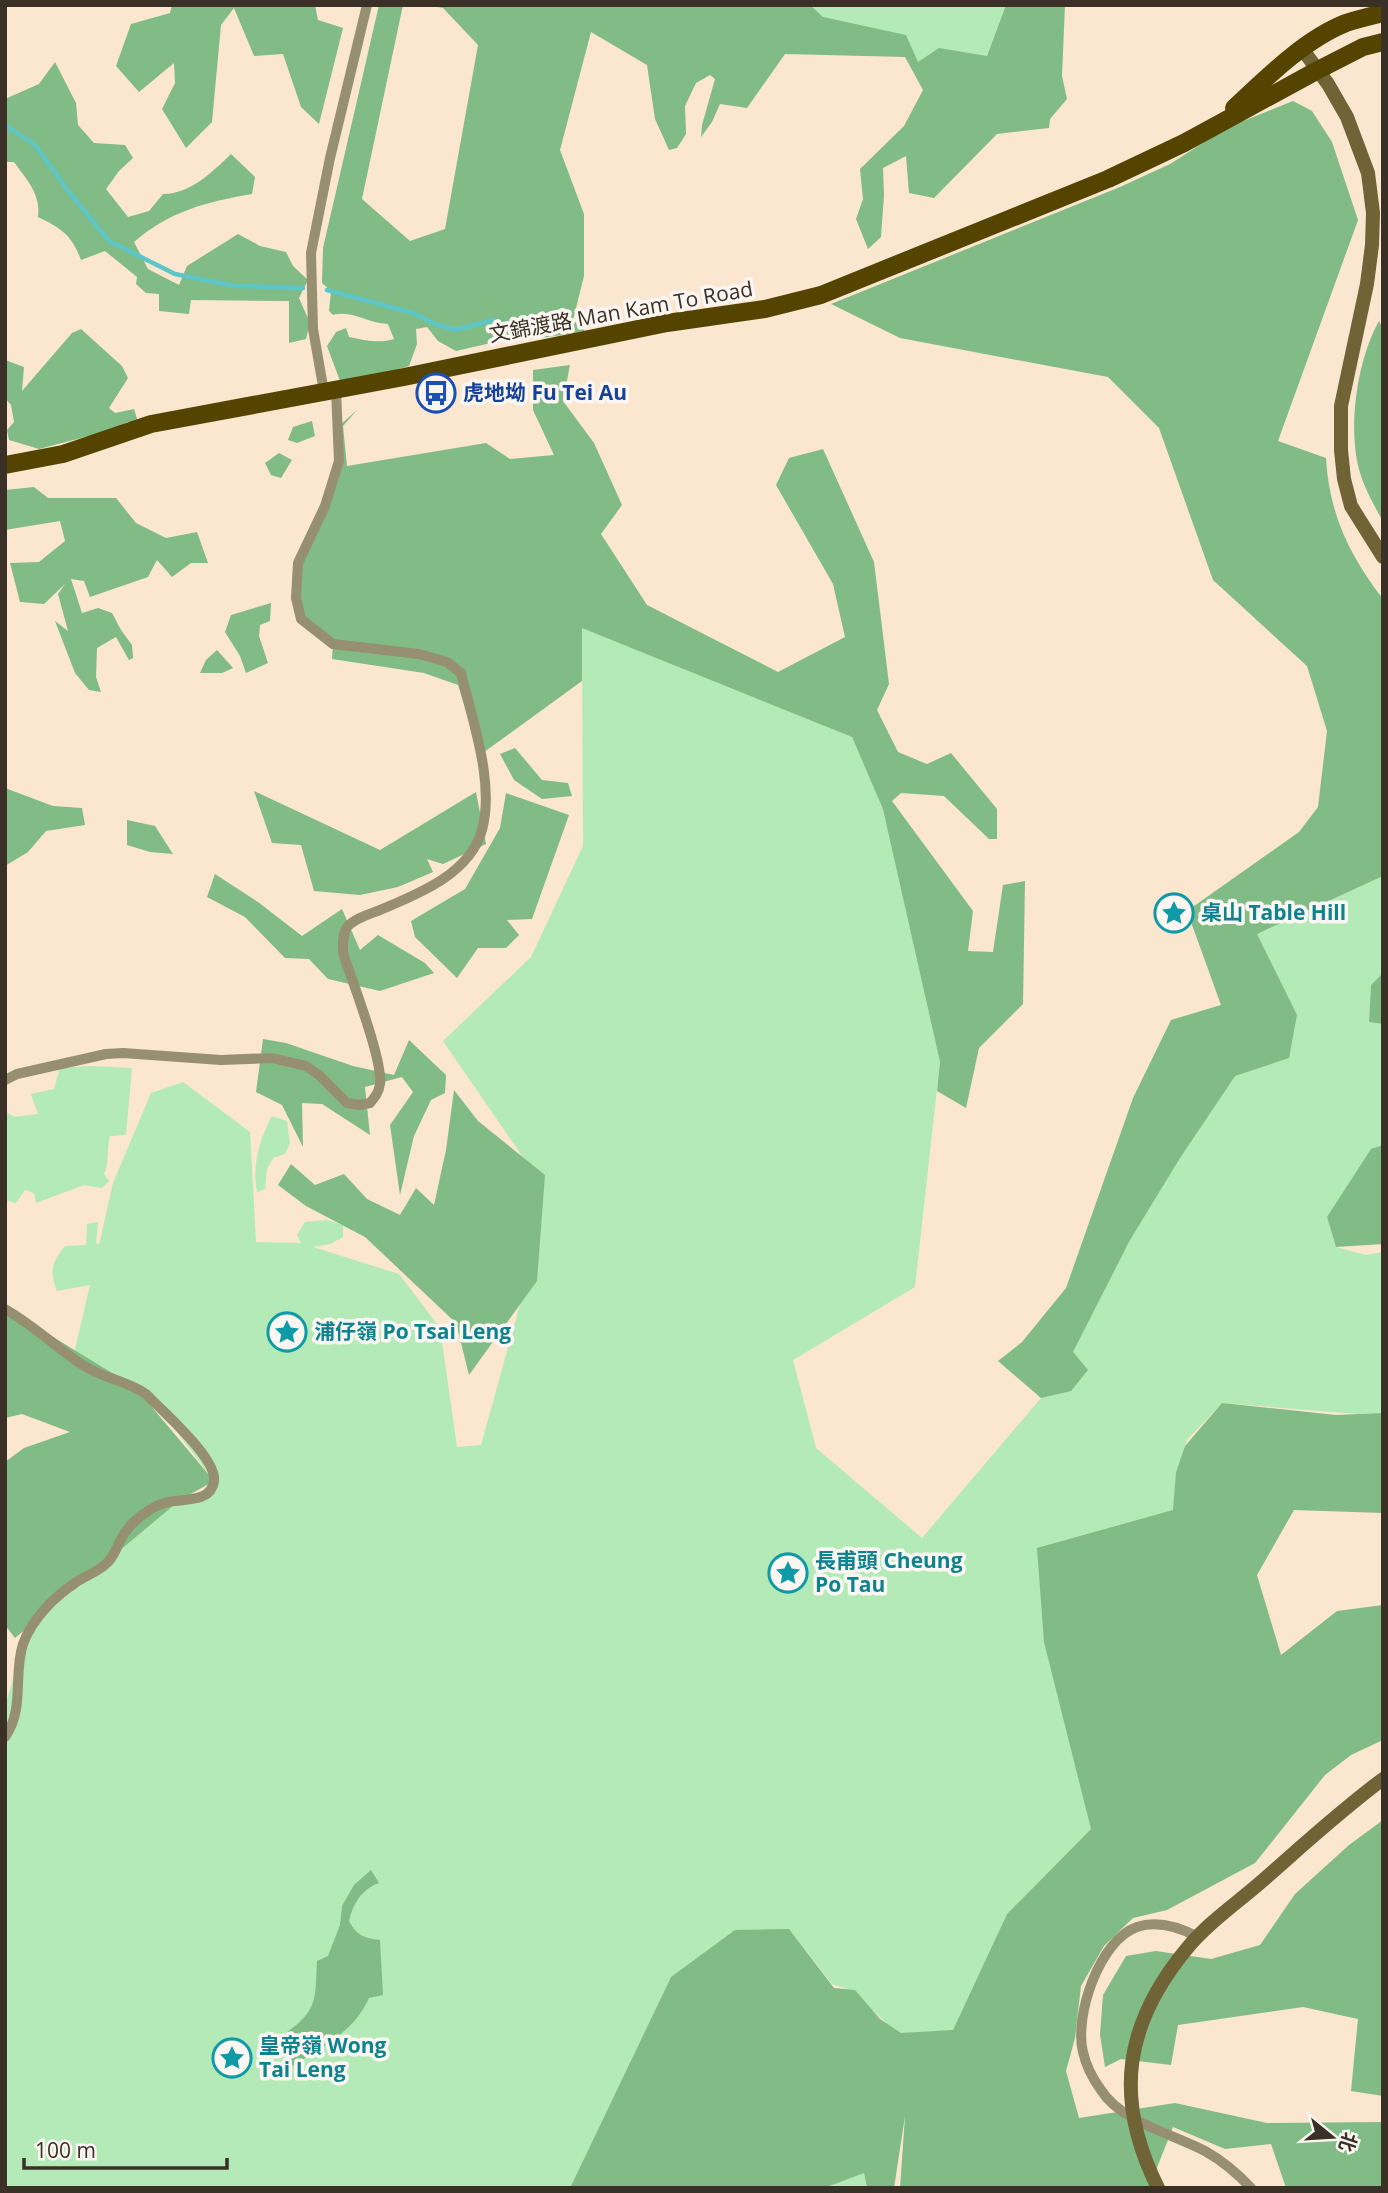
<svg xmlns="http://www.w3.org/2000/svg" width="1388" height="2193" font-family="'Open Sans','Noto Sans SC',sans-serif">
	<rect width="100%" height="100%" fill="#fbe6d0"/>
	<g fill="#b3eab7">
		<path d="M 802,5 L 1006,5 L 987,56 L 919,65 L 906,38 L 819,21 Z"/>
		<path d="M 582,627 L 852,737 L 882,802 L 940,1062 L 915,1287 L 793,1360 L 816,1448 L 922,1538 L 1041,1398 L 1064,1392 L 1073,1353 L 1257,934 L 1383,876 L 1383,973 L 1371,985 L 1369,1022 L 1383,1024 L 1383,1158 L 1327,1217 L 1336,1247 L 1366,1255 L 1383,1252 L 1383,1413 L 1357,1414 L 1222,1403 L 1187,1440 L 1176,1472 L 1174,1510 L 1091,1829 L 1007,1914 L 953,2030 L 904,2039 L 850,1990 L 832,1984 L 789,1929 L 671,1977 L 570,2188 L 5,2188 L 5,1707 L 23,1644 L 32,1628 L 153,1509 L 202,1497 L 214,1481 L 161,1411 L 73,1358 L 90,1285 L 57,1291 C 49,1272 52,1262 65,1246 L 86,1245 L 87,1224 L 98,1222 L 96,1242 L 99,1245 L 113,1183 L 151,1093 L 183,1082 L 250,1132 L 256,1242 L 301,1243 L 297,1235 L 305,1222 L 327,1220 L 343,1225 L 343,1237 L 330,1244 L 313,1247 L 399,1274 L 440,1328 L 457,1447 L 481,1445 L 521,1301 L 531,1169 L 443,1041 L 531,957 L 583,846 Z"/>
		<path d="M 89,1066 L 132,1068 L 126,1135 L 110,1136 C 106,1149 110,1161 104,1174 L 109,1181 L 102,1188 L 84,1185 L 36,1203 L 34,1193 L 25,1190 L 16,1203 L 5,1200 L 5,1111 L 14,1117 L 38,1114 L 31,1094 L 54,1089 L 60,1068 Z"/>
		<path d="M 272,1116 L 287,1121 L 290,1143 L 285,1154 L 273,1158 L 267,1169 L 265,1189 L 257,1192 C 252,1165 259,1140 272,1116 Z"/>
		<path d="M 864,2172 L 867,2188 L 824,2188 Z"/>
	</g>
	<g fill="#81bb86">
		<path d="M 172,5 L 315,5 L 318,20 L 343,28 L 319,124 L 301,107 L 283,54 L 254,56 L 234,8 L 221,25 L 212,122 L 186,148 L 162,109 L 175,83 L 174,63 L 139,92 L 116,66 L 131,24 L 170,13 Z"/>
		<path d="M 379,5 L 403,5 L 362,199 L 410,241 L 445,229 L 478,45 L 443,8 L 425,5 L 810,5 L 823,17 L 906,35 L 918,62 L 939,48 L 987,56 L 1006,5 L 1065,5 L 1062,76 L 1067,99 L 1050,119 L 1049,128 L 997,134 L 934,198 L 909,193 L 906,156 L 883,168 L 884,195 L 881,237 L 868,249 L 856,219 L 863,199 L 860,169 L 904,126 L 923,90 L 905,57 L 785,54 L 747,108 L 720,104 L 712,122 L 701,137 L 702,125 L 715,79 L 710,75 L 696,83 L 685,106 L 686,134 L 677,148 L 669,150 L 655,119 L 647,65 L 591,32 L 560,150 L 584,214 L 584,276 L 573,320 L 585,331 L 549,337 L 504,340 L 456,351 L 438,341 L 427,327 L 416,329 L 417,344 L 409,366 L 376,376 L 340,381 L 327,346 L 336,332 L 346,328 L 349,337 C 364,340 379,344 394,339 L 388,324 C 365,323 354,310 333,315 L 329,311 L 331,291 L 322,283 L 323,248 Z"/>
		<path d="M 55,62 L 76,103 L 78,125 L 94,143 L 125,145 L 133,158 L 119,171 L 106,189 L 128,217 L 149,211 L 163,194 C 191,194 212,172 231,154 L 255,177 L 252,194 C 206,202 170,211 134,242 L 148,269 L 179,285 L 187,266 L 238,234 L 260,246 L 286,252 L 293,266 L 308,280 L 299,298 L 310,323 L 306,339 L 289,343 L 289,301 L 191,300 L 189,314 L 159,311 L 159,294 L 146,293 L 136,284 L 137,277 L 105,251 L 81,260 C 72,235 61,228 38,217 C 41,194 27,180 14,162 L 5,162 L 5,99 L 39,84 Z"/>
		<path d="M 1293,101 L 1312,111 L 1332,142 L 1358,220 L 1278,441 L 1326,458 C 1329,513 1349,555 1383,599 L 1383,876 L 1257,934 L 1297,1015 L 1289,1058 L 1235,1076 L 1180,1158 L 1130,1240 L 1073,1352 L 1088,1370 L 1071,1391 L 1041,1398 L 998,1361 L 1022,1342 L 1066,1288 L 1133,1098 L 1171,1020 L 1221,1005 L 1187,911 L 1299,832 L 1318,807 L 1327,731 L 1307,666 L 1213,580 L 1159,428 L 1108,377 L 900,338 L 831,304 L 1120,187 L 1170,164 L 1228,127 Z"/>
		<path d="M 1379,321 L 1383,329 L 1383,522 C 1375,506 1365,490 1360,473 C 1347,429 1357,360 1379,321 Z"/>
		<path d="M 81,329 L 122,366 L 128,378 L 109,408 L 115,413 L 134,409 L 139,425 L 128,422 L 108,431 L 39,449 L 9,440 L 7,430 L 14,422 L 11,405 L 5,398 L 5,360 L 24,367 L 22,391 L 72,333 Z"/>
		<path d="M 570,365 L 563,401 L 594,443 L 622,505 L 601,534 L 647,605 L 778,672 L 845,637 L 833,584 L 776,485 L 789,458 L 823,449 L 874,562 L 889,684 L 877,710 L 898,752 L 927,764 L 951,753 L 997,809 L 997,839 L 989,839 L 944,796 L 901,793 L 892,801 L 973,911 L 968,951 L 993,952 L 1003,885 L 1025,881 L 1023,1004 L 979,1048 L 966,1108 L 937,1091 L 940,1062 L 883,809 L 852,737 L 582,628 L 582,681 L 480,755 L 458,685 L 424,673 L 332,659 L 333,644 L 299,613 L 298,567 L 342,461 L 340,425 L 357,410 L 343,426 L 347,466 L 486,443 L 510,459 L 554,455 L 533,410 L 533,370 Z"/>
		<path d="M 312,421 L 315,436 L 297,443 L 288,440 L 293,427 Z"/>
		<path d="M 279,453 L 292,460 L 281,478 L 271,475 L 265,463 Z"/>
		<path d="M 34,487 L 48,498 L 116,498 L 136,523 L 166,538 L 197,532 L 208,563 L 191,563 L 172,577 L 157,560 L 148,577 L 90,597 L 84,581 L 71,579 L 82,613 L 98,608 L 112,613 L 121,630 L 132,645 L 133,658 L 129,660 L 116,637 L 97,648 L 96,677 L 101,692 L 89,690 L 75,673 L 55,621 L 68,631 L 58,594 L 65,584 L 44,604 L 20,602 L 10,563 L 39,562 L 65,541 L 60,521 L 5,530 L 5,490 Z"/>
		<path d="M 271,603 L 270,621 L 260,625 L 259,636 L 268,663 L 246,673 L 240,656 L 225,632 L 231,615 Z"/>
		<path d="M 217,650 L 233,668 L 222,673 L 200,673 L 206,660 Z"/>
		<path d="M 515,748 L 542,780 L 568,783 L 572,796 L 542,799 L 514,780 L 500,754 Z"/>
		<path d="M 5,788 L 53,806 L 82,808 L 85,825 L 46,831 L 28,852 L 5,866 Z"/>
		<path d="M 254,791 L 380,850 L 476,792 L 486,844 L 443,864 L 427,859 L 433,872 L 398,887 L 360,895 L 314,891 L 301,845 L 272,843 Z"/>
		<path d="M 506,793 L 569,815 L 532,919 L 507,920 L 519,935 L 506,948 L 478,948 L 457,978 L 415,937 L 411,921 L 465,889 L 500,828 Z"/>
		<path d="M 127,820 L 155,826 L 173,854 L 150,852 L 127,845 Z"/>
		<path d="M 215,874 L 258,902 L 302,936 L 342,909 L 360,950 L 378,935 L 425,963 L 434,973 L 380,991 L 328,979 L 309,959 L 285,958 L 245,917 L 207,897 Z"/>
		<path d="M 1383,973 L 1383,1024 L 1369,1022 L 1371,985 Z"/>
		<path d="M 263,1039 L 286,1043 L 353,1066 L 394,1075 L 409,1040 L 446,1075 L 445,1093 L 431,1100 L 414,1136 L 400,1195 L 390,1125 L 413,1092 L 402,1077 L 365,1087 L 370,1135 L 322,1104 L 302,1103 L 303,1147 L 282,1105 L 256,1092 Z"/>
		<path d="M 454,1090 L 478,1121 L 545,1175 L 537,1281 L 469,1375 L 456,1323 L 365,1237 L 306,1206 L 278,1185 L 291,1164 L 315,1185 L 344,1174 L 367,1199 L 400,1215 L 416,1188 L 434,1205 L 446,1150 Z"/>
		<path d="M 1383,1145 L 1383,1244 L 1336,1247 L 1327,1217 L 1371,1149 Z"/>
		<path d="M 5,1312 L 27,1321 L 135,1387 L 214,1481 L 180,1500 L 15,1638 L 5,1625 L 5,1462 L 24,1448 L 70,1432 L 22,1414 L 5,1418 Z"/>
		<path d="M 1222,1403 L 1336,1415 L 1383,1413 L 1383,1513 L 1294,1510 L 1257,1575 L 1281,1655 L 1337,1611 L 1383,1605 L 1383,1740 L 1351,1755 L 1325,1775 L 1255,1863 L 1167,1910 L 1133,1918 L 1104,1946 L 1081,1986 L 1075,2038 L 1066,2071 L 1079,2118 L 1175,2103 L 1267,2123 L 1383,2122 L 1383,2188 L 1286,2188 L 1271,2144 L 1225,2149 L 1173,2127 L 1149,2188 L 900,2188 L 905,2116 L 894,2188 L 867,2188 L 864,2173 L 824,2188 L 570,2188 L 671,1977 L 735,1930 L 789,1929 L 834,1988 L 855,1990 L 880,2019 L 901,2033 L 953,2030 L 1007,1914 L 1091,1829 L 1044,1642 L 1037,1548 L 1173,1510 L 1176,1472 L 1185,1446 Z"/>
		<path d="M 1383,1820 L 1383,2096 L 1351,2091 L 1358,2019 L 1303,2007 L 1178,2025 L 1171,2065 L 1121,2059 L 1105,2067 L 1100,2035 L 1103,1995 L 1126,1956 L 1156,1951 L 1211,1959 L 1260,1945 L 1295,1894 L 1349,1845 Z"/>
		<path d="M 371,1870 L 379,1883 C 362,1889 353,1903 349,1921 C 357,1936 364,1938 380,1940 L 383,1995 L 369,1998 C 354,2032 323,2046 293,2066 L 283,2042 L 283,2035 C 318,2011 315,2001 317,1961 L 328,1956 L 340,1925 L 342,1906 L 354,1885 Z"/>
	</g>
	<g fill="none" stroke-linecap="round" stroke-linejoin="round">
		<g stroke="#5ec6c6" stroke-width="4.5">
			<path d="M 5,125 L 35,145 L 69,192 L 109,241 L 175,274 L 235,286 L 303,288"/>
			<path d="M 327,290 L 413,313 L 435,324 L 456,330 L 493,320"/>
		</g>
		<g stroke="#978f71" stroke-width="10">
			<path d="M 324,392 L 313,329 L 311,253 L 330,158 L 367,5"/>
			<path d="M 5,1080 L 17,1074 L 106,1054 L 123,1053 L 221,1060 L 272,1058 L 306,1066 L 319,1075 L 347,1103 L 359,1105 L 370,1103 C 375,1097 379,1092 380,1084 C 383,1060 352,981 343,953 C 343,944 342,935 347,927 C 355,918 370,914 380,910 C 418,894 470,874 482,830 C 495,782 472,720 461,673 L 447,662 L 419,654 L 333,644 L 301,619 L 296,598 L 298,563 L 325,506 L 339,461 L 336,390"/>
			<path d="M 5,1309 C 33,1325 55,1346 81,1364 C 101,1378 126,1380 146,1394 C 162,1411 217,1458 214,1481 C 211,1504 181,1498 164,1503 C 151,1507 134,1520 126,1531 C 118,1541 116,1555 107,1563 C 98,1572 85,1576 75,1583 C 54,1597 32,1619 23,1644 C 13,1674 25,1709 5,1737"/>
			<path d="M 1198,1937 C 1179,1927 1158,1920 1137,1927 C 1099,1940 1074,2017 1083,2052 C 1086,2066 1093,2079 1101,2090 C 1121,2122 1173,2134 1205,2151 C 1223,2161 1237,2173 1251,2188"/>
		</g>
		<g stroke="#706336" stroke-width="14">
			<path d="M 1303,50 L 1328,84 L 1347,117 L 1368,173 L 1373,213 L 1372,245 L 1367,284 L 1341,406 L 1341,450 L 1344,479 L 1351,506 L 1383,557"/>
			<path d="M 1158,2188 C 1113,2098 1124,2023 1189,1946 C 1209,1922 1237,1903 1261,1882 C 1301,1847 1340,1811 1383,1779"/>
		</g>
		<g stroke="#540" stroke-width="18">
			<path d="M 1234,108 C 1266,78 1305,39 1346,23 C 1358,19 1371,16 1383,13"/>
			<path d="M 5,465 L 63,454 L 151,424 L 404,377 L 667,323 L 765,309 L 821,295 L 1108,179 L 1184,143 L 1318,70 L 1363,47 L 1383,42"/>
		</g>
	</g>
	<defs>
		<g id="bus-ring" transform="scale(2.0125)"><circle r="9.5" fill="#fbf6f1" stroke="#1a4fb4" stroke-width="1.5"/><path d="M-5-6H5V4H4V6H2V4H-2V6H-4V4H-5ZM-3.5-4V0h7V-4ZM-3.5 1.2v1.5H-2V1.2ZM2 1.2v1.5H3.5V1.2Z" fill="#1a4fb4"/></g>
		<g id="sight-ring" transform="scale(2.0125)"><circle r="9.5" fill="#fbf6f1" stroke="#0f9aa8" stroke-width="1.5"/><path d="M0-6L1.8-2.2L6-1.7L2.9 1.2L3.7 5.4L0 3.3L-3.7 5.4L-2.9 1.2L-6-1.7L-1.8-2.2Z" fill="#0f9aa8"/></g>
	</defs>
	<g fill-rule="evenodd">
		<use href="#bus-ring" x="436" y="393"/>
		<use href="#sight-ring" x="1174" y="913"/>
		<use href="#sight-ring" x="287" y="1332"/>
		<use href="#sight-ring" x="788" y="1573"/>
		<use href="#sight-ring" x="232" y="2058"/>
	</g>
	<g text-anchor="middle" stroke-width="7" stroke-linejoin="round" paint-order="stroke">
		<g font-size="21" fill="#3a3025" stroke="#fbf6f1">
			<text transform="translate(621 312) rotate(-10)" y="7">文錦渡路 Man Kam To Road</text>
		</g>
		<g font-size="21" font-weight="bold" fill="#164399" stroke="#fbf6f1" text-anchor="start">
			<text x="463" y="400">虎地坳 Fu Tei Au</text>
		</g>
		<g font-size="21" font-weight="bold" fill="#0d838f" stroke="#fbf6f1" text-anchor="start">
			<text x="1201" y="920">桌山 Table Hill</text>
			<text x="314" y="1339">浦仔嶺 Po Tsai Leng</text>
			<text x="815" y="1568">長甫頭 Cheung<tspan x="815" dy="24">Po Tau</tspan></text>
			<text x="259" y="2053">皇帝嶺 Wong<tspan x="259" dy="24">Tai Leng</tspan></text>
		</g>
	</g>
	<rect width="1388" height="2193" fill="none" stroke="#3a3025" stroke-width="14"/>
	<g transform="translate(1332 2137) rotate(108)" stroke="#fbf6f1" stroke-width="5" paint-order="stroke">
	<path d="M0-5L12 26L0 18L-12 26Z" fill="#3a3025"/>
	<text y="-10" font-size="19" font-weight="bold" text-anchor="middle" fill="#3a3025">北</text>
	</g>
	<path d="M24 2158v10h203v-10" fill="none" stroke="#3a3025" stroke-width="3.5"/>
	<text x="35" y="2158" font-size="21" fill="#3a3025" stroke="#fbf6f1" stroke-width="5" paint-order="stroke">100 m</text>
</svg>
